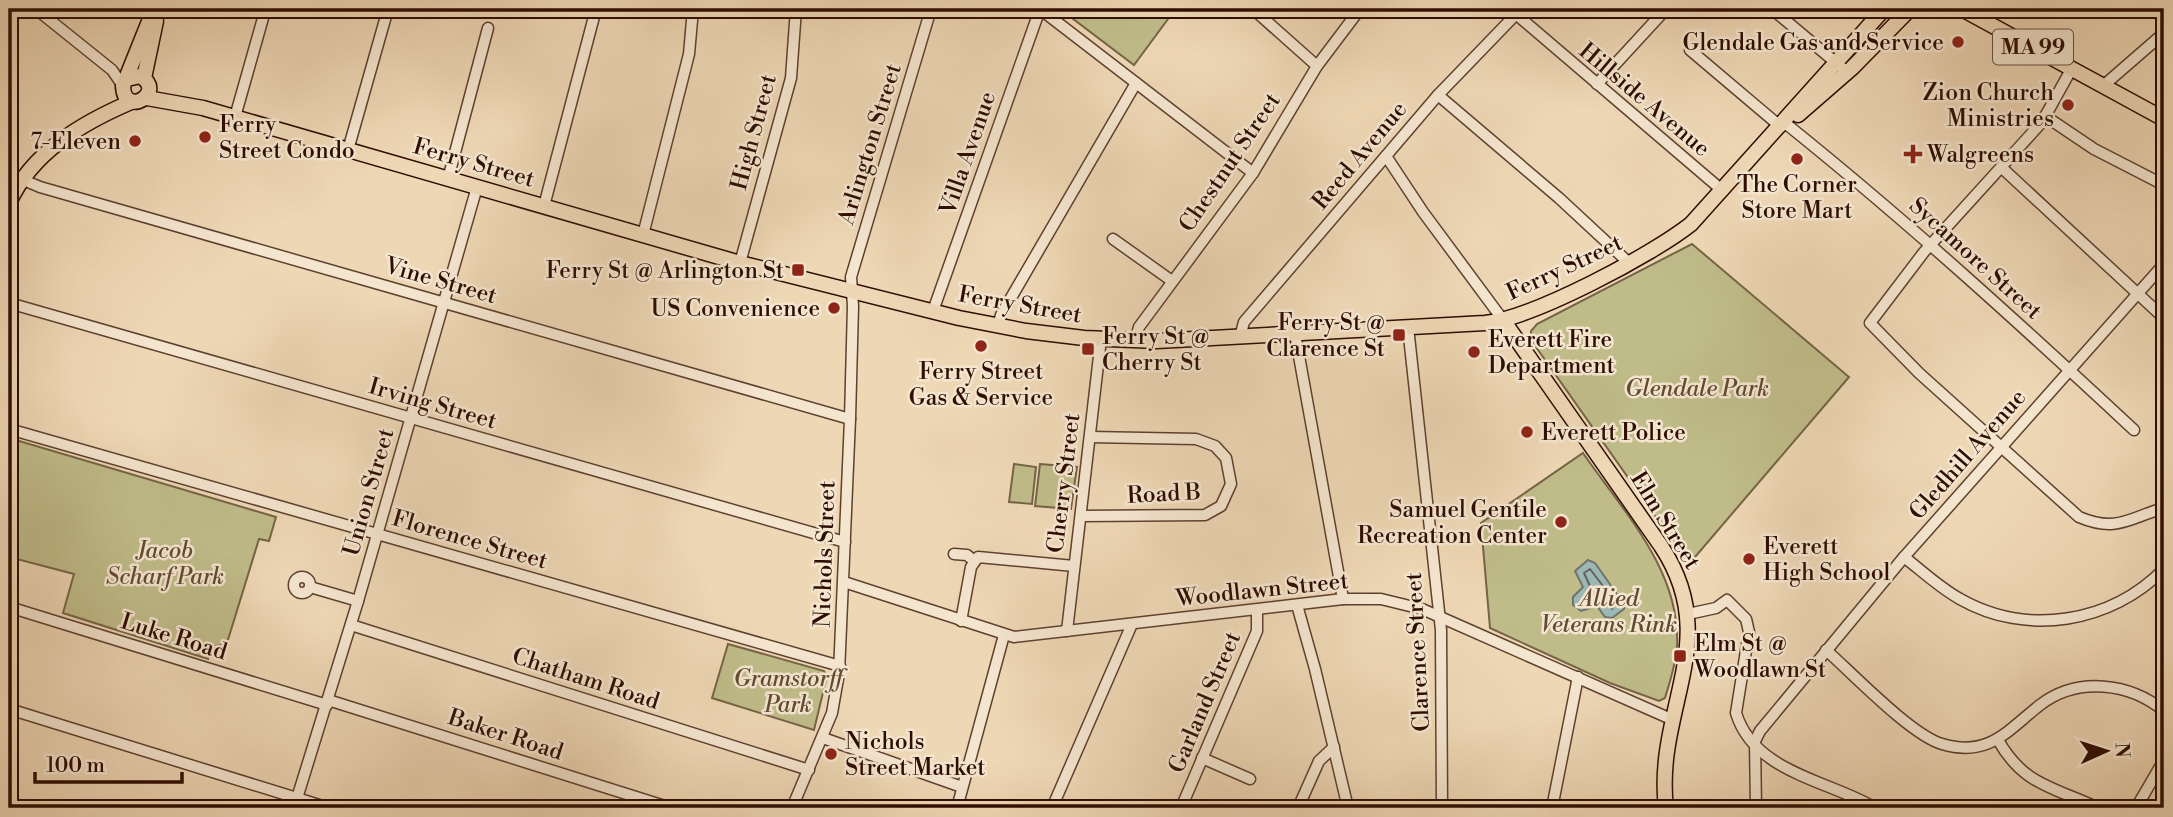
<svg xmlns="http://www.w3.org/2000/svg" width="2173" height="817" font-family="'Libre Bodoni',serif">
	<rect width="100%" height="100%" fill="#eed7b5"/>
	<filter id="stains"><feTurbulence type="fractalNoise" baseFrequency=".00286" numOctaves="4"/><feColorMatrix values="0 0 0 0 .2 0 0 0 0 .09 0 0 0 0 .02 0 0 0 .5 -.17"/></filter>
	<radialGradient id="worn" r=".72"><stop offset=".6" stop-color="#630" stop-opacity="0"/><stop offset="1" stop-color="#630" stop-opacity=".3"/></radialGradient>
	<g fill="#bfbc89" stroke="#766446" stroke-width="2">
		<path d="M 1060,9 L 1155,9 L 1168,19 L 1134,65 Z"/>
		<path d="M 1692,244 L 1849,377 L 1689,564 L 1531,340 L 1531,331 L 1537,324 Z"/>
		<path d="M 9,438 L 276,517 L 269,541 L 259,539 L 227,643 L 209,648 L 208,659 L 63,613 L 74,574 L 9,557 Z"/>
		<path d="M 1583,453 C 1623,511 1681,571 1677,646 C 1676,664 1670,681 1665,698 L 1659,701 L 1610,683 L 1490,628 L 1481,523 Z"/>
		<path d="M 1014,464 L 1036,467 L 1032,504 L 1009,502 Z"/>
		<path d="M 1040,464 L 1077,467 L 1071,509 L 1035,506 Z"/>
		<path d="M 728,644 L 824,671 L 827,676 L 814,730 L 712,698 Z"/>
	</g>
	<path fill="#9bb8b4" stroke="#6f746d" stroke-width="2" d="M 1588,560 L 1595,563 L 1624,604 L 1624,609 L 1612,618 L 1605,617 L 1597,606 L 1581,611 L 1573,605 L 1573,597 L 1583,587 L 1575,571 Z"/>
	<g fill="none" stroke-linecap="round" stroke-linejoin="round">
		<path stroke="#64625b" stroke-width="2" d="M 1590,569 L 1616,603 L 1612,609 L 1599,600 L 1585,599 L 1590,586 L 1584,573 Z"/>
		<g stroke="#5e402f" stroke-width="13">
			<g id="minor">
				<path d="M 36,9 L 112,70 L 123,86"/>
				<path d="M 1253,9 L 1317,66"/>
				<path d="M 1510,9 L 1723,191"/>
				<path d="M 1772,9 L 1847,72"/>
				<path d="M 1690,50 L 1781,127"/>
				<path d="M 2072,68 L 2042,122 L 1924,252 L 1870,323 L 1919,373 L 2079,517 C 2117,533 2129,518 2164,508"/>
				<path d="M 1597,84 L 1666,9"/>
				<path d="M 2103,86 L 2164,33"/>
				<path d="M 1438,95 L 1559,198 L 1628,262"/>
				<path d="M 2045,116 L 2094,149 L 2164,185"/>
				<path d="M 235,117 L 265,11"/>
				<path d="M 1785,123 C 1906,220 2020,324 2134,430"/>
				<path d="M 348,150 L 388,9"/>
				<path d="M 1386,156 L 1423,212 L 1503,320"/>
				<path d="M 2001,167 L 2164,318"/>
				<path d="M 21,179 L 40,187 L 850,419"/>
				<path d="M 448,179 L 488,28"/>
				<path d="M 544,206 L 596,9"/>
				<path d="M 643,235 L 689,54 L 693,9"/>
				<path d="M 1113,239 L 1172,281"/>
				<path d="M 740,263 L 791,78 L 796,9"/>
				<path d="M 9,303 L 845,542"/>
				<path d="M 933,311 L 1040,9 L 1253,173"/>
				<path d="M 998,326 L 1001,315 L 1136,83"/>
				<path d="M 1408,327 L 1441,630 L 1442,808"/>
				<path d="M 1295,334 L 1343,599"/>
				<path d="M 1240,337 L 1244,322 L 1438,95 L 1521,9"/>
				<path d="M 1135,341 L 1139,327 L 1253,173 L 1317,66 L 1360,9"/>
				<path d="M 9,429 L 840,666"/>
				<path d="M 1081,516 L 1205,515 L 1221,506 L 1231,484 L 1226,458 L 1215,446 L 1196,439 L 1090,437"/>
				<path d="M 954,554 L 967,555 L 974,561"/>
				<path d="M 1904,557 C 1922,571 1940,588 1960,599 C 2027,637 2111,623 2164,569"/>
				<circle cx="302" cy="585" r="8"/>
				<path d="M 844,582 L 1014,637 L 1343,599 L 1381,599 L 1422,609 L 1671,719"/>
				<path d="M 310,587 L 358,601"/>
				<path d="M 1297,605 L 1315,669 L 1348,808"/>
				<path d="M 9,607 L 327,705"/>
				<path d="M 1688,614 L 1716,608 L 1727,600 L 1746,619 L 1749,632 L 1736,713 C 1754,773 1831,781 1875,808"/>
				<path d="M 961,621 L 971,567 L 978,557 L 1074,566"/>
				<path d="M 351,625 L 809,770"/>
				<path d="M 1067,631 L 1101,339"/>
				<path d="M 1826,650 C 1852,673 1911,735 1942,744 C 1989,758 2008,730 2040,705 C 2078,676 2130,683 2164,711"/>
				<path d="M 328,700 L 671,808"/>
				<path d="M 9,709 L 329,808"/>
				<path d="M 823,738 L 962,787"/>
				<path d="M 1998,740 C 2024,786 2054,787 2098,808"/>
				<path d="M 1202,758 L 1250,779"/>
				<path d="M 294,808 L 358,601 L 477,187"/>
				<path d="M 792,808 L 832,713 L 839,673 L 850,419 L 853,306 L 851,277 L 931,9"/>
				<path d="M 957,808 L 1004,635"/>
				<path d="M 1052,808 L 1132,624"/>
				<path d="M 1181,808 L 1257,631 L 1257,611"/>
				<path d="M 1298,808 L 1319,761 L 1334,747"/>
				<path d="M 1552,808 L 1578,677"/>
				<path d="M 1756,808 L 1755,741 L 1760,731 L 1904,557 L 2164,264"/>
				<path d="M 2136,808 L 2164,760"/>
			</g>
		</g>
		<g stroke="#2e0d02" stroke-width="17">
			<g id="major">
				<path d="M 1962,9 L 2164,119"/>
				<path d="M 144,78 L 156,21"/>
				<path d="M 127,79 L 140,76 C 168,92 124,119 123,86 L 154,9"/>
				<path d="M 147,98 L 203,108 L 740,263 L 959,318 L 1026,331 L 1084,338 L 1157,341 L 1485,323 C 1533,318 1652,255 1691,224 L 1884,9"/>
				<path d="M 1798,115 L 1852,68 L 1910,9"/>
				<path d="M 9,203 C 32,152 82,123 131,102"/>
				<path d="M 1503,320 L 1661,546 C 1724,641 1654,709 1666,808"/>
			</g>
		</g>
		<use href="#minor" stroke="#f4e5cf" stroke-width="10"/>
		<use href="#major" stroke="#eed7b5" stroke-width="14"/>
	</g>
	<g fill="#8f2418" stroke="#f4e5cf" stroke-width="2.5">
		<circle cx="1958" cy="42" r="7"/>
		<circle cx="2068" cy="105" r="7"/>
		<circle cx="205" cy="137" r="7"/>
		<circle cx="135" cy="141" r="7"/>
		<path d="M1909.5 143.5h7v7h7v7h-7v7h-7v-7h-7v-7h7z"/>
		<circle cx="1797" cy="159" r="7"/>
		<rect x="791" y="263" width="14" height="14" rx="3.5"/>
		<circle cx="834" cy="308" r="7"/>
		<rect x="1392" y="328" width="14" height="14" rx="3.5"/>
		<circle cx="981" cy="346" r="7"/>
		<rect x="1081" y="342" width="14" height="14" rx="3.5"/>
		<circle cx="1474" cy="352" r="7"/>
		<circle cx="1527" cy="432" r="7"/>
		<circle cx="1561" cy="522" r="7"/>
		<circle cx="1749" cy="559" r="7"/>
		<rect x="1673" y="649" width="14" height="14" rx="3.5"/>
		<circle cx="831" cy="754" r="7"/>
	</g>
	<g text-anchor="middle" stroke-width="5" stroke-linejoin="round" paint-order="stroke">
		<rect fill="#f4e5cf" stroke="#694e40" stroke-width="2" x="1993" y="29.5" width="80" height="35" rx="5"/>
		<g font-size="21" font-weight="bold" fill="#2e0d02">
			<text x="2033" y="54">MA 99</text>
		</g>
		<g font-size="23" fill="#2e0d02" stroke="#f4e5cf" text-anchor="start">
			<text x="1944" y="50" text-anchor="end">Glendale Gas and Service</text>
			<text x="2054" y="100" text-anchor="end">Zion Church<tspan x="2054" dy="26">Ministries</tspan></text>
			<text x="219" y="132">Ferry<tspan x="219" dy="26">Street Condo</tspan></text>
			<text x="121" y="149" text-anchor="end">7-Eleven</text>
			<text x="1927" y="162">Walgreens</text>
			<text x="1797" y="192" text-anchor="middle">The Corner<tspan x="1797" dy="26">Store Mart</tspan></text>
			<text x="784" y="278" text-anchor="end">Ferry St @ Arlington St</text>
			<text x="820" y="316" text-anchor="end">US Convenience</text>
			<text x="1385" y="330" text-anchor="end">Ferry St @<tspan x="1385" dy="26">Clarence St</tspan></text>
			<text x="1102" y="344">Ferry St @<tspan x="1102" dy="26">Cherry St</tspan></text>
			<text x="1488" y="347">Everett Fire<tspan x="1488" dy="26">Department</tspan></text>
			<text x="981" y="379" text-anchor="middle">Ferry Street<tspan x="981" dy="26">Gas &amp; Service</tspan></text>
			<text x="1541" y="440">Everett Police</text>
			<text x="1547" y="517" text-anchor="end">Samuel Gentile<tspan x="1547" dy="26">Recreation Center</tspan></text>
			<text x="1763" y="554">Everett<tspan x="1763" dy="26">High School</tspan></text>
			<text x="1694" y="651">Elm St @<tspan x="1694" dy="26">Woodlawn St</tspan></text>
			<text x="845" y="749">Nichols<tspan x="845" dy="26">Street Market</tspan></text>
		</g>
		<g font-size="23" fill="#2e0d02" stroke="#f4e5cf">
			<text transform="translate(1645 99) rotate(40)" y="8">Hillside Avenue</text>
			<text transform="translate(753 132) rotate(-75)" y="8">High Street</text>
			<text transform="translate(869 144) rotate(-73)" y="8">Arlington Street</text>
			<text transform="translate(967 153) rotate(-71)" y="8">Villa Avenue</text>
			<text transform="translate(1359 155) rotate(-50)" y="8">Reed Avenue</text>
			<text transform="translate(474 162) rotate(16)" y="8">Ferry Street</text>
			<text transform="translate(1229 162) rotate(-56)" y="8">Chestnut Street</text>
			<text transform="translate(1976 258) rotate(42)" y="8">Sycamore Street</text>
			<text transform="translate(1564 267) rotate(-25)" y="8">Ferry Street</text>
			<text transform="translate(441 280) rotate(16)" y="8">Vine Street</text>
			<text transform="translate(1020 304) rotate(10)" y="8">Ferry Street</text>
			<text transform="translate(433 403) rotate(16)" y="8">Irving Street</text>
			<text transform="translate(1967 454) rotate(-49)" y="8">Gledhill Avenue</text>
			<text transform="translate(1063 483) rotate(-83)" y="8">Cherry Street</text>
			<text transform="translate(368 492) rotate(-74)" y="8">Union Street</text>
			<text transform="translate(1164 493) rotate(-3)" y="8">Road B</text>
			<text transform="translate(1666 520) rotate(58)" y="8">Elm Street</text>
			<text transform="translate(470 539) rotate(16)" y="8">Florence Street</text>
			<text transform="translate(824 554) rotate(-88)" y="8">Nichols Street</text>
			<text transform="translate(1262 589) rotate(-6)" y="8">Woodlawn Street</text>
			<text transform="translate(174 636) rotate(17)" y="8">Luke Road</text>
			<text transform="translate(1417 652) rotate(-93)" y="8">Clarence Street</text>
			<text transform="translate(586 678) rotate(18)" y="8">Chatham Road</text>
			<text transform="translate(1204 702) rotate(-67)" y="8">Garland Street</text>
			<text transform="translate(506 734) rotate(18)" y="8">Baker Road</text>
		</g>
		<g font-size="23" font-style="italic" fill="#614a31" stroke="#f4e5cf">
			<text x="1697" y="396">Glendale Park</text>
			<text x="165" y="558">Jacob<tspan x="165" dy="26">Scharf Park</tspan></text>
			<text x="1609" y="606">Allied<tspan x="1609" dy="26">Veterans Rink</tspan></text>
			<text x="788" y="686">Gramstorff<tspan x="788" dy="26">Park</tspan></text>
		</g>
	</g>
	<rect width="2173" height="817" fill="none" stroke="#eed7b5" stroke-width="35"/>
	<rect x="10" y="10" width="2152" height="796" fill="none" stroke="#2e0d02" stroke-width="3.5"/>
	<rect x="18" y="18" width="2138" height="782" fill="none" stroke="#2e0d02" stroke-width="2"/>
	<g transform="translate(2106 751) rotate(87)" stroke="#f4e5cf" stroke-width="5" paint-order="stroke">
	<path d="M0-5L12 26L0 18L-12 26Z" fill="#2e0d02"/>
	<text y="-10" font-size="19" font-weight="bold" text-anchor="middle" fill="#2e0d02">N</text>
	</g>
	<path d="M35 772v10h147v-10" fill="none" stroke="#2e0d02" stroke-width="3.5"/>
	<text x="46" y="772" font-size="21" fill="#2e0d02" stroke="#f4e5cf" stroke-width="5" paint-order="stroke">100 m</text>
	<rect width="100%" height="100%" filter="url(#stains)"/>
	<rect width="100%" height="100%" fill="url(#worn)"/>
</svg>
